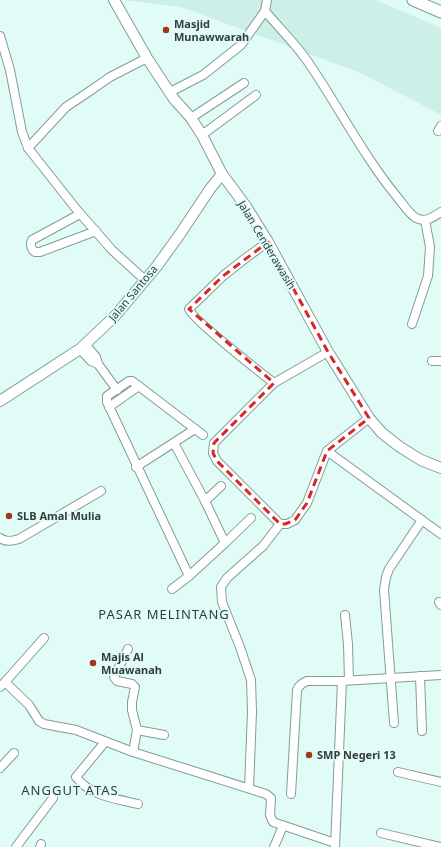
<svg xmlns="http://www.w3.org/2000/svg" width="441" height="847" font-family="'Noto Sans',sans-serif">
	<rect width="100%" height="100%" fill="#e1fcf6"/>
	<path fill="#ccefe8" d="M 122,0 L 376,0 L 441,28 L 441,115 L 361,73 L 181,7 Z"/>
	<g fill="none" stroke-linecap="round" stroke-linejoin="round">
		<g stroke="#839c97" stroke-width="10">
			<g id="minor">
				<path d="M 267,0 L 265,11 C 280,29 298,46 310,65 C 340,109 364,157 398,198 C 403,204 409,214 416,218 C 426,223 433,217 441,212"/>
				<path d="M 0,36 L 10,70 L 22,132 L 28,148 L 77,210 L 112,250 L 145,280"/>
				<path d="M 170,92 L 203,75 L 241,45 L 265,11"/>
				<path d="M 191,118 L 244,83"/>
				<path d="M 438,131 L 441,126"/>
				<path d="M 202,135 L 256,95"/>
				<path d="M 28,148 L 66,107 L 87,93 L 110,77 L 147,58"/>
				<path d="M 80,214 L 32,240 C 30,244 31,249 35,252 L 40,252 L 96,231"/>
				<path d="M 268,242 L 247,257 L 223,276 L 189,309 C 191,318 261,373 274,383"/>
				<path d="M 412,324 L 428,276 L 430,247 L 425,220"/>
				<path d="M 85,344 L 96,357 L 98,364 L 117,390"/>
				<path d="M 80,349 L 91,361 L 98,364"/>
				<path d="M 328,352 L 274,383 L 214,443 L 213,453 L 217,461 L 280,524 L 287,524 L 295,520 L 307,503 L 327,451 L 369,418"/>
				<path d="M 432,361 L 441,361"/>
				<path d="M 109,407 L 139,386"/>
				<path d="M 203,435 L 132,381 L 129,381 L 107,396 L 107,402 L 189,576 L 225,543 L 251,518"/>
				<path d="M 174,443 L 205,501 L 225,543"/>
				<path d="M 327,451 L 441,534"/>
				<path d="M 136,467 L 195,429"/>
				<path d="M 205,501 L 221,486"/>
				<path d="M 0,538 C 5,542 13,541 19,539 L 101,491"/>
				<path d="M 172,589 L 189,576"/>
				<path d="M 439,602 L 441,605"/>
				<path d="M 345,615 L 348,644 L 349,680"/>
				<path d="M 128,649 L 114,677 L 117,681 L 132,684 L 135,687 L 132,702 L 132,710 L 137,730 L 133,752"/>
				<path d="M 420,676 L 422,731"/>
				<path d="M 5,682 L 44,638"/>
				<path d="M 0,687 L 5,682 L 29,705 L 39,721 L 44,724 L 76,730 L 133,752 L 266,794 L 271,798 L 270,815 L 273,822 L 335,843"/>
				<path d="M 394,723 L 384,590 L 386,577 L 389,569 L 422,520"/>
				<path d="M 137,730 L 164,735"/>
				<path d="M 105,742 L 76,777 C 90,796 117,799 138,804"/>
				<path d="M 0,768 L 14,753"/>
				<path d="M 398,772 L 441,782"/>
				<path d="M 249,788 L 252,712 L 251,680 L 240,647 L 222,602 L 221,587 L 227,578 L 263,546 L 280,524"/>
				<path d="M 291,794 L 297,690 C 299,685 302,683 307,681 L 342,681"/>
				<path d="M 381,833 L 440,847"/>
				<path d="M 16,847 L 53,798"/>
				<path d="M 40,847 L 41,844"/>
				<path d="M 274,847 L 283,826"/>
				<path d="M 335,847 L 342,681 L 441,675"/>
			</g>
		</g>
		<g stroke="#839c97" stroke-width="12">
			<g id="tertiary">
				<path d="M 114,0 L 147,58 L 174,99 L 191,118 L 202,135 L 222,174 L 245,205 L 268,242 L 328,352 L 369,418 L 382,433 L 400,447 L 421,460 L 441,468"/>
				<path d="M 0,401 L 80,349 L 115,316 L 157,266 L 180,234 L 210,189 L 222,174"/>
			</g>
		</g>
		<g stroke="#839c97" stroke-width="13">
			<path id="secondary" d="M 413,0 L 441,12"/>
		</g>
		<use href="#minor" stroke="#fff" stroke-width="8"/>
		<use href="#tertiary" stroke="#fff" stroke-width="10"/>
		<use href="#secondary" stroke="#fff" stroke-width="11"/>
	</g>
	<path fill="none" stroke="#d62828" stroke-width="3" stroke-dasharray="8 5" stroke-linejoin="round" d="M 268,242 L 328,352 L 369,418 L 327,451 L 307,503 L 295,520 L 285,524 L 280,524 L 217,461 L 213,453 L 214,443 L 274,383 L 189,309 L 223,276 Z"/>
	<g fill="#9f371b" stroke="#e1fcf6" stroke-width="1.5">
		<circle cx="166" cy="30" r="4"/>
		<circle cx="9" cy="516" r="4"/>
		<circle cx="93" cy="663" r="4"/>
		<circle cx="309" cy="755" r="4"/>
	</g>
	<g text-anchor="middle" stroke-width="3.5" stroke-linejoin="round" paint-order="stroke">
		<g font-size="11" font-weight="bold" fill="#333e3c" stroke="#e1fcf6" text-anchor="start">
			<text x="174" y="28">Masjid<tspan x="174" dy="13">Munawwarah</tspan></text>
			<text x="17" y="520">SLB Amal Mulia</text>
			<text x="101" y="661">Majis Al<tspan x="101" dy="13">Muawanah</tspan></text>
			<text x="317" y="759">SMP Negeri 13</text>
		</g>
		<g font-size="11" fill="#333e3c" stroke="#e1fcf6">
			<text transform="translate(267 245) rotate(59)" y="4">Jalan Cenderawasih</text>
			<text transform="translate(133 293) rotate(-50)" y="4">Jalan Santosa</text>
		</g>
		<g font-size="13" letter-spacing="1" fill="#29403c" stroke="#e1fcf6">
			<text x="164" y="619">PASAR MELINTANG</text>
			<text x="70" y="795">ANGGUT ATAS</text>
		</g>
	</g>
</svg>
